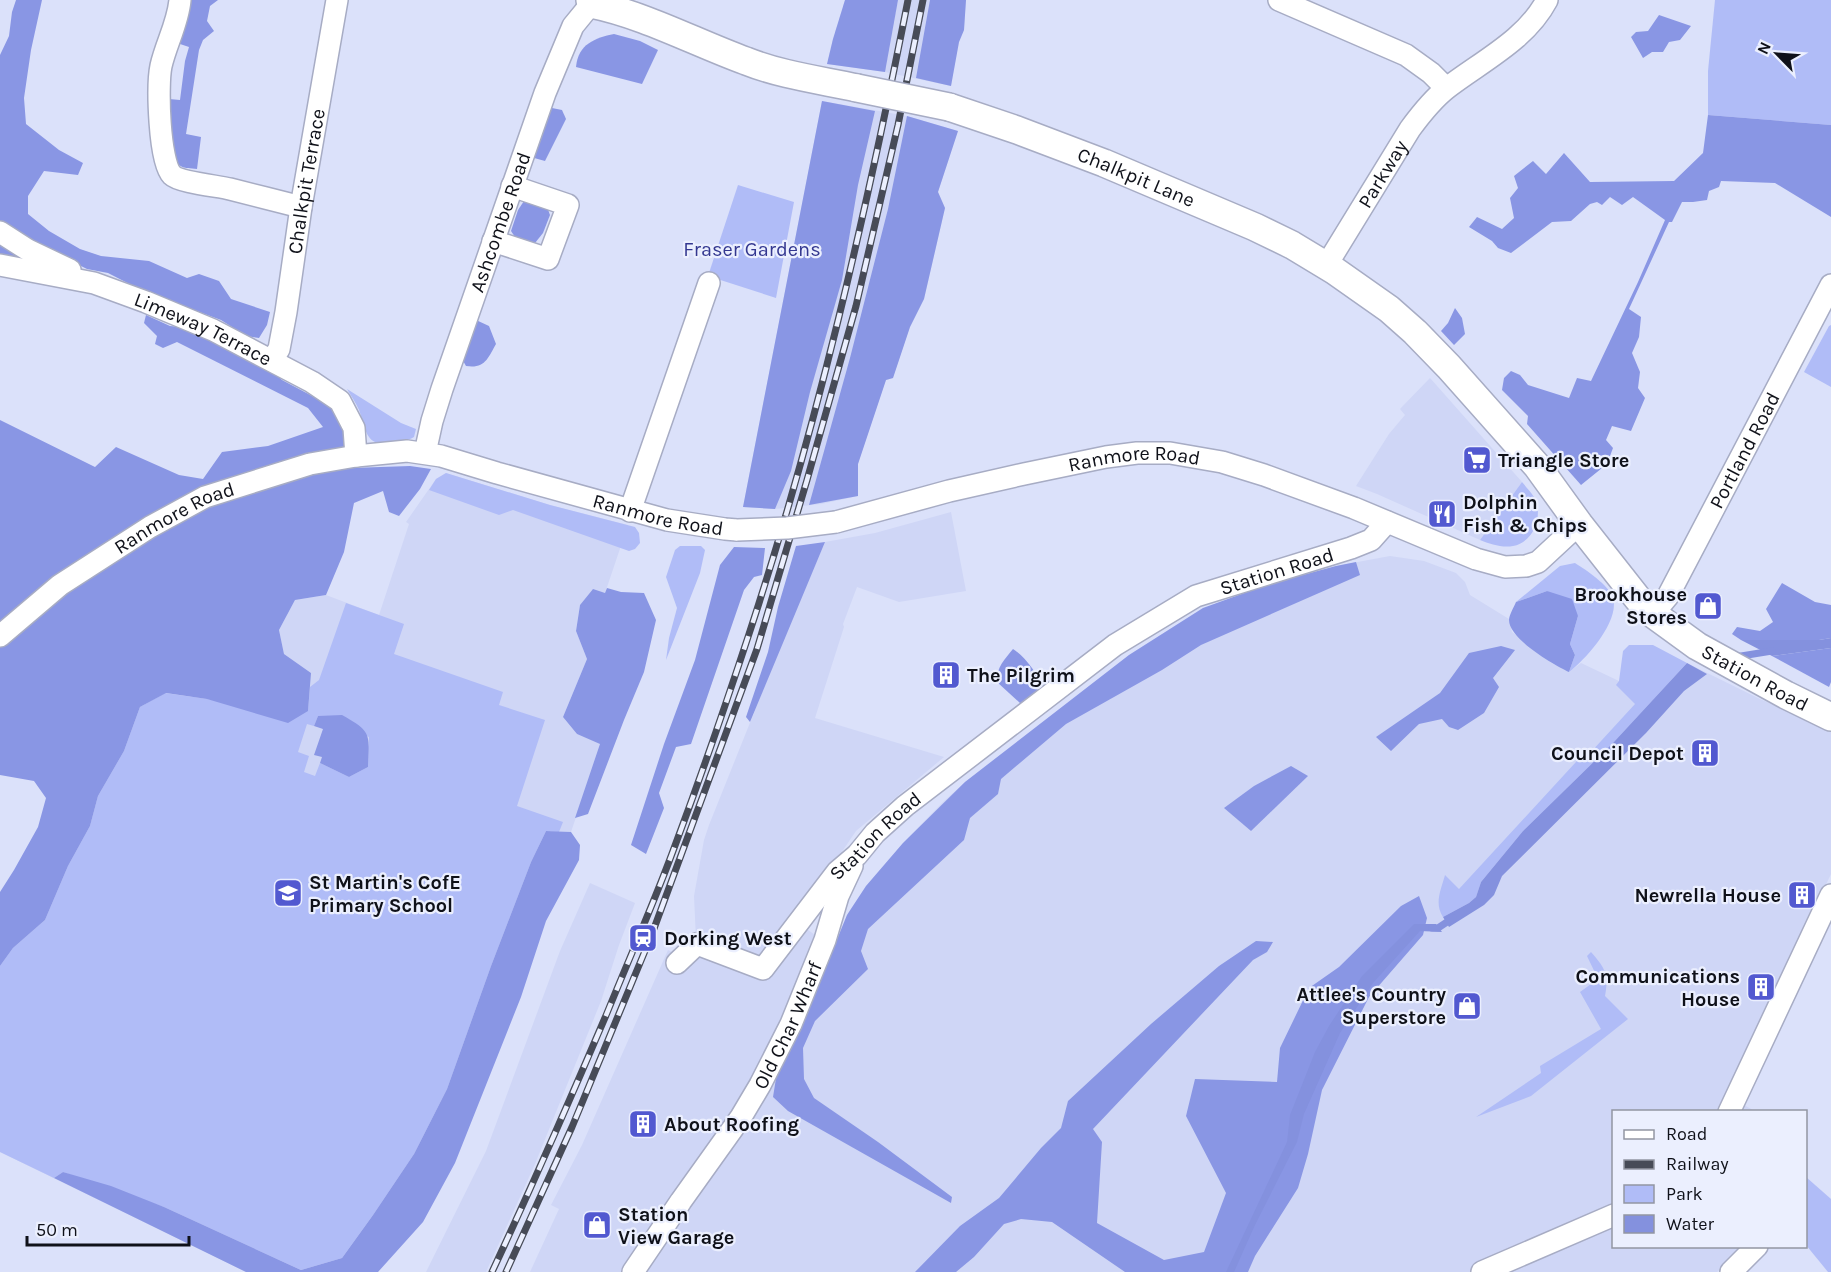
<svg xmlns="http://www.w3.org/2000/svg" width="1831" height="1272" font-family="Karla,sans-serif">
	<rect width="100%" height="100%" fill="#dbe1fa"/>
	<g fill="#cfd6f6">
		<path d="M 845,0 L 966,0 L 964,30 L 959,42 L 951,86 L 885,72 L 827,64 L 833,39 Z"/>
		<path d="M 822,101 L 907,116 L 958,131 L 938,192 L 945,208 L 924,299 L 910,327 L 893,378 L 886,380 L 858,464 L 858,496 L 821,504 L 775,509 L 743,507 Z"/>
		<path d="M 1430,378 L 1522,482 L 1480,540 L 1377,494 L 1356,486 L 1389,434 L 1405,415 L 1400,409 Z"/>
		<path d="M 446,473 L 550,505 L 628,525 L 605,593 L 592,590 L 580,605 L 576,631 L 587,659 L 563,717 L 577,734 L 601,744 L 571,832 L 546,831 L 531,862 L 491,966 L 447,1089 L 414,1154 L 373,1215 L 246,1272 L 0,1152 L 0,966 L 13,948 L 45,920 L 68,866 L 90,826 L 98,796 L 124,751 L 140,707 L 311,673 L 284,654 L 279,630 L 295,600 L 326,595 L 379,615 L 409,524 L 406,522 L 436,479 Z"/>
		<path d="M 951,512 L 966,591 L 899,602 L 857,587 L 843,624 L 844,627 L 815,718 L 944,757 L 856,831 L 837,859 L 791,918 L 818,937 L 834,945 L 847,915 L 866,886 L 903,843 L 943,802 L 965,782 L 1129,655 L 1203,608 L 1336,566 L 1390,556 L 1424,561 L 1456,573 L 1465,582 L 1470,595 L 1509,619 L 1512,632 L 1569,672 L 1581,663 L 1619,681 L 1646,706 L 1687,663 L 1760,699 L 1831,730 L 1831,874 L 1726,1095 L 1753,1110 L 1753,1111 L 1614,1112 L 1614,1246 L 1746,1247 L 1717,1272 L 530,1272 L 559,1209 L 551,1205 L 582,1145 L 668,950 L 674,953 L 696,939 L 694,896 L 704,840 L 709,825 L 786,633 L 825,542 L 875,533 Z"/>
		<path d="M 590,883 L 635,903 L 619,945 L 601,1001 L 535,1164 L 486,1272 L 426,1272 L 486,1151 L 560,951 Z"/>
	</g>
	<g fill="#b0bcf7" fill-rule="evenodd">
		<path d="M 1715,0 L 1831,0 L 1831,125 L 1708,115 L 1708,71 Z"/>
		<path d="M 738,185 L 794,202 L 776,298 L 708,276 Z"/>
		<path d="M 1831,325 L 1831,387 L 1804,372 L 1829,326 Z"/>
		<path d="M 347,389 L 401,423 L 416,429 L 414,437 C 408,441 402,441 395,443 C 365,448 367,432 359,410 C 356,403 351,396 347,389 Z"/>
		<path d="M 446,473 L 550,505 L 635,527 L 639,533 L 640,543 L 635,549 L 629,551 L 513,510 L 499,515 L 429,490 L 436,479 Z"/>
		<path d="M 1522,482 C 1526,487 1531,492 1534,497 C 1544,515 1534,542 1513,546 C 1502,548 1490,544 1480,540 Z"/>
		<path d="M 680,546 L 701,546 L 705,550 L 700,573 L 666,660 L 669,638 L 677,608 L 666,577 L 675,550 Z"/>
		<path d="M 1575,563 C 1586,570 1609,585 1613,598 C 1620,621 1586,659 1569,672 L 1575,655 L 1570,644 L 1578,616 L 1547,591 L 1516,602 L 1560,566 Z"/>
		<path d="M 346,603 L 404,624 L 394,654 L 503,692 L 499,705 L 545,720 L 517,806 L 563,822 L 559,832 L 546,831 L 531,862 L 491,966 L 447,1089 L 414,1154 L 373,1215 L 342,1258 L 301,1270 L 164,1207 L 63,1172 L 54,1178 L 0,1152 L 0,966 L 13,948 L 45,920 L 68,866 L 90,826 L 98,796 L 124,751 L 140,707 L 165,693 L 207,699 L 308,711 L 310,687 L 319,680 ZM 318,716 L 369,737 L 368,767 L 349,777 L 320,763 L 315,776 L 304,772 L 309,756 L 298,752 L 307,724 L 314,726 Z"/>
		<path d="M 1629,645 L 1653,645 L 1687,663 L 1613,743 L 1523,831 L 1481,882 L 1476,897 L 1469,903 L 1443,917 C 1434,903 1441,890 1445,875 L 1459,889 L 1587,750 L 1590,753 L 1635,704 L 1616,685 L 1619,681 L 1623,651 Z"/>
		<path d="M 1591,952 C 1605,968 1609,974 1605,996 L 1628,1019 L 1531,1096 L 1476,1117 L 1541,1073 L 1540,1066 L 1601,1029 L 1580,992 L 1598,979 L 1587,956 Z"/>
		<path d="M 1806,1177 L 1831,1199 L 1831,1272 L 1828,1272 L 1806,1245 Z"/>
	</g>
	<g fill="#8996e4">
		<path d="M 16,0 L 42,0 L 31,50 L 24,98 L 26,124 L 59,150 L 83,163 L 78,175 L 44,171 L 28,196 L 28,214 L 49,231 L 80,249 L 101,256 L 149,261 L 187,278 L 199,274 L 219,281 L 231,299 L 270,312 L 267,325 L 259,338 L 246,336 L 221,320 L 145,292 L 108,273 L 87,269 L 67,259 L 37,269 L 0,257 L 0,55 L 9,36 L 12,12 Z"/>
		<path d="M 189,0 L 218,0 L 210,6 L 207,21 L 214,31 L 203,40 L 199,50 L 186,134 L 201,137 L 197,169 C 191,168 184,169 179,165 C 165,155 169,116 169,99 L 180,100 L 185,61 L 189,47 L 180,44 L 177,39 Z"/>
		<path d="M 845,0 L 898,0 L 885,72 L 827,64 L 833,39 Z"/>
		<path d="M 930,0 L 966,0 L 964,30 L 959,42 L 951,86 L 916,78 Z"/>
		<path d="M 1659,15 L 1691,26 L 1680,40 L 1669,42 L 1663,52 L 1652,52 L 1643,58 L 1631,37 L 1636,32 L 1648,31 Z"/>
		<path d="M 614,34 L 640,41 L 658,50 L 642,84 L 576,67 C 578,44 595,38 614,34 Z"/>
		<path d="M 822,101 L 875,111 L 858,185 L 842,280 L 810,392 L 791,471 L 775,509 L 743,507 Z"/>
		<path d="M 547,107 L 562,110 L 566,119 L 545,161 L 527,156 Z"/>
		<path d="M 1708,115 L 1831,125 L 1831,217 L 1775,183 L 1721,181 L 1719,187 L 1709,191 L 1707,200 L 1693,202 L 1682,202 L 1672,222 L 1669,222 L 1629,309 L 1641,317 L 1639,337 L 1632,353 L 1640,372 L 1638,388 L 1645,398 L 1631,431 L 1612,426 L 1606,440 L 1613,448 L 1607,464 L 1581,485 L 1527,424 L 1528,416 L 1502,390 L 1504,378 L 1511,371 L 1520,375 L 1528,385 L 1569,398 L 1577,378 L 1591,381 L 1638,282 L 1665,220 L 1633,197 L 1622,205 L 1610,197 L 1602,205 L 1597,202 L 1590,204 L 1571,221 L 1552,222 L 1511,253 L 1498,248 L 1492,241 L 1469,227 L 1477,217 L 1502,229 L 1514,218 L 1510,198 L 1518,188 L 1514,176 L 1533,161 L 1546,174 L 1564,153 L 1590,182 L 1674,181 L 1703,153 Z"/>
		<path d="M 907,116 L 958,131 L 938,192 L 945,208 L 924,299 L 910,327 L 893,378 L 886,380 L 858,464 L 858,496 L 809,505 L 850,358 L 888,209 Z"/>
		<path d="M 526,198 L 546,204 L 550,215 L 543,233 L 531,248 L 517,240 L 511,231 L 518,210 Z"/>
		<path d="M 1455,308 L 1462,318 L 1465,334 L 1454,345 L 1441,331 L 1448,323 Z"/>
		<path d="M 146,315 L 170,326 L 181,327 L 272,371 L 282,380 L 331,406 L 347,435 L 346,452 L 351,468 L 410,466 L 431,469 L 420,489 L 399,516 L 389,512 L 383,491 L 354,503 L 344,552 L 326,595 L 295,600 L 279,630 L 284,654 L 311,673 L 308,711 L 288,723 L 207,699 L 166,693 L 140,707 L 124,751 L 98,796 L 90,826 L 68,866 L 45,920 L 13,948 L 0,966 L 0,892 L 14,870 L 38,827 L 46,798 L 34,781 L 0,775 L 0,420 L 95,467 L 116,447 L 179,475 L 203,479 L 222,452 L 268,446 L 323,427 L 308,408 L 177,342 L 163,348 L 155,344 L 157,336 L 144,323 Z"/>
		<path d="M 476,320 L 489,326 L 496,344 C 488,358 485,369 466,366 L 462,359 Z"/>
		<path d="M 825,542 L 750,722 L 746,717 L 768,652 L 778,607 L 796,546 Z"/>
		<path d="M 734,547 L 765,548 L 762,575 L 754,577 L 744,590 L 691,744 L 676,747 L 659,793 L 664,808 L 646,854 L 631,845 L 664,744 L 695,660 L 720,565 Z"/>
		<path d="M 1356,562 L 1360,575 L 1201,645 L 1162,670 L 1066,724 L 1001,779 L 998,794 L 970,818 L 964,840 L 868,929 L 861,951 L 868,969 L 815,1021 L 803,1048 L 804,1079 L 814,1098 L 878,1142 L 952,1197 L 951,1203 L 788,1111 L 773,1097 L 778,1066 L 816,991 L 847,915 L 866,886 L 903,843 L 965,782 L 1129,655 L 1203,608 L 1269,584 L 1336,566 Z"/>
		<path d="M 1782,583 L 1815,602 L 1831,605 L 1831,638 L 1819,640 L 1741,640 L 1732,634 L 1737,627 L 1760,631 L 1773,622 L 1766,609 Z"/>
		<path d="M 607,588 L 621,592 L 644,593 L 656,620 L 644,672 L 624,720 L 588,814 L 575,818 L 600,744 L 577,734 L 563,717 L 587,659 L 576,631 L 580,605 L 593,589 L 605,593 Z"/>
		<path d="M 1547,591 L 1572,599 L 1578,616 L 1570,644 L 1575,655 L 1569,672 C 1554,665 1509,639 1509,620 C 1509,615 1514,607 1516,602 Z"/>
		<path d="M 1501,646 L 1515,650 L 1493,678 L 1499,687 L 1484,713 L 1458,730 L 1449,727 L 1442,719 L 1419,724 L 1391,751 L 1376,737 L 1440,693 L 1469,653 Z"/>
		<path d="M 1831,648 L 1831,682 L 1829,687 L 1772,656 Z"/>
		<path d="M 1013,649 C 1027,658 1037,675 1045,689 L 1027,703 L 1020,703 L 997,682 C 996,668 1004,660 1013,649 Z"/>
		<path d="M 342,715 C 373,732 369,735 368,767 L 349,777 L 320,763 L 322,757 L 314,755 L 323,729 L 314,726 L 318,716 Z"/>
		<path d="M 1291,766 L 1308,776 L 1251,831 L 1224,808 L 1254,786 Z"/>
		<path d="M 546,831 L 571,832 L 580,845 L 579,860 L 546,921 L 521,997 L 455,1163 L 423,1222 L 378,1272 L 246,1272 L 54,1178 L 63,1172 L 111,1186 L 164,1207 L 301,1270 L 342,1258 L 373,1215 L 414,1154 L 447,1089 L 491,966 L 531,862 Z"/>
		<path d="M 1419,896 L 1427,918 L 1423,935 L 1369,997 L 1322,1090 L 1308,1154 L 1298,1188 L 1255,1256 L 1248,1272 L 1125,1272 L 1052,1222 L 1021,1219 L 1004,1224 L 974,1257 L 956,1272 L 915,1272 L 960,1226 L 999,1198 L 1041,1148 L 1061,1128 L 1068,1101 L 1151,1024 L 1219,966 L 1256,941 L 1273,942 L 1267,952 L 1253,960 L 1093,1129 L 1102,1142 L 1097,1223 L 1164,1260 L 1204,1252 L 1226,1193 L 1186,1116 L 1195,1079 L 1277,1082 L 1280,1048 L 1309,988 L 1339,967 L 1401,906 Z"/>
	</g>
	<g fill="#8491de">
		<path d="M 1831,638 L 1831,648 L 1772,656 L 1741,640 L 1819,640 Z"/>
		<path d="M 1687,663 L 1707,674 L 1684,691 L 1646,733 L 1502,876 L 1494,895 L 1484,905 L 1449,927 L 1443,917 L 1469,903 L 1476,897 L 1481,882 L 1523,831 L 1613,743 Z"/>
		<path d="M 1414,924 L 1436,924 L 1442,932 L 1420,931 L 1373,983 L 1340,1033 L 1304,1114 L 1297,1142 L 1255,1225 L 1234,1272 L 1226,1272 L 1287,1142 L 1290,1115 L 1315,1052 L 1329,1026 L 1362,976 Z"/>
	</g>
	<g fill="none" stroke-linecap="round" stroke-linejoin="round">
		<g stroke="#8491de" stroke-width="7">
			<path d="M 1735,657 L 1772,651"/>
			<path d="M 1432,928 L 1438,928 L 1453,918"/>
		</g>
		<g stroke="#a7acc4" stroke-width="24">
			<g id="minor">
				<path d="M 180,0 C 178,23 166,44 161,66 C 157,85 159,162 172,175 C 179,182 217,186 230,189 C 254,195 277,201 301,207"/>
				<path d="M 1279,0 L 1406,55 L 1431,73 L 1446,88"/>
				<path d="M 0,232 L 28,250 L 70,270"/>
				<path d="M 493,241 L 548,259 L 568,205 L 512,186"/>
				<path id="s1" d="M 0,265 L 94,283 L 146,302 L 213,330 L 312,382 L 340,401 L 354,428 L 356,456"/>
				<path id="s2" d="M 1326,266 L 1410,129 C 1421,114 1433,99 1447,88 C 1482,61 1526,40 1547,0"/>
				<path id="s3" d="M 272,360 L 279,349 L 286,312 L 301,207 L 337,0"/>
				<path id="s4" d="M 425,453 L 432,421 L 442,389 L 545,93 L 573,26 L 591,4"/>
				<path d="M 630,511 L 709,283"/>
				<path id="s5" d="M 836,522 L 949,491 L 1024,474 L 1106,457 L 1137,453 L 1170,453 L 1222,462 L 1264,475 L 1354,508 L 1476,559 L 1505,567 L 1526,566 L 1538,562 L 1579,524"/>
				<path id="s6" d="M 1653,614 L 1668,596 L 1831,285"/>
				<path id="s7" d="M 0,636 L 60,585 L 150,527 L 205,497 L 310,464 L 356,456 L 407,451 L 441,456 L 497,473 L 667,520 L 725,529 L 737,530"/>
				<path id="s8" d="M 677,963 L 697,944 L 763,969 L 837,872 L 857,855 L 875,833 L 905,806 L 1115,645 L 1196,596 L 1351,548 L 1371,540 L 1387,522"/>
				<path d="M 1729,1112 L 1831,895"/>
				<path id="s9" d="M 633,1272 L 681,1201 L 741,1117 L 760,1085 L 791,1024 L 825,940 L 838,896 L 852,866"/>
				<path d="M 1482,1272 L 1614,1215"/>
				<path d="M 1731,1272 L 1757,1246"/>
			</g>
		</g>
		<g stroke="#a7acc4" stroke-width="30">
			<g id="major">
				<path d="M 590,0 L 591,4 C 645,15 694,42 746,61 C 781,75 820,80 857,88"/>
				<path id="s10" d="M 949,107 L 1017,130 L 1104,163 L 1255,227 L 1292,245 L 1335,271 L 1389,309 L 1415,332 L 1449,367 L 1537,466 L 1579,524 L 1638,599 L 1653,614 L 1697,646 L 1786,695 L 1831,717"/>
			</g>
		</g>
		<use href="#minor" stroke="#fff" stroke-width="21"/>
		<use href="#major" stroke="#fff" stroke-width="27"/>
		<g stroke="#474b57" stroke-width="7">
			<g id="rail">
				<path d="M 492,1272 C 532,1186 570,1100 607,1013 C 629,959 653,905 673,851 C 700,779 725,707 749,634 C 817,427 866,214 908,0"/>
				<path d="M 506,1272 L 572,1127 L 652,934 L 757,649 L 807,480 L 856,306 L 898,125 L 923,0"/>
			</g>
		</g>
		<use href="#rail" stroke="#ebeffe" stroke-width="4.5" stroke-dasharray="14" stroke-linecap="butt"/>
		<g stroke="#a7acc4" stroke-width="24" stroke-linecap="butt">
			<path id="minor-bridge" d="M 737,530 L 787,528 L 836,522"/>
		</g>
		<g stroke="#a7acc4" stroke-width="30" stroke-linecap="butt">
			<path id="major-bridge" d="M 857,88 L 949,107"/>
		</g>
		<use href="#minor-bridge" stroke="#fff" stroke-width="21"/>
		<use href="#major-bridge" stroke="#fff" stroke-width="27"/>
	</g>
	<defs>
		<g id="supermarket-square" transform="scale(1.5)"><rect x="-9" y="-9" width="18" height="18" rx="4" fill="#5259d0" stroke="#ebeffe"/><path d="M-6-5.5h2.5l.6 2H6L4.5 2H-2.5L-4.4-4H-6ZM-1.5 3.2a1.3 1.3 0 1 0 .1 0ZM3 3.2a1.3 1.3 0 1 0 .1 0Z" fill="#fff"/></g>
		<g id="restaurant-square" transform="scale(1.5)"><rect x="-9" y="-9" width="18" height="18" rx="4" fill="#5259d0" stroke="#ebeffe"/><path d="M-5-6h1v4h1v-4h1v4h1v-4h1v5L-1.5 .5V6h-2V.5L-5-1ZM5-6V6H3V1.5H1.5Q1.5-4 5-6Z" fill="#fff"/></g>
		<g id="shop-square" transform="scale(1.5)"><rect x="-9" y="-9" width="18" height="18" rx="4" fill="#5259d0" stroke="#ebeffe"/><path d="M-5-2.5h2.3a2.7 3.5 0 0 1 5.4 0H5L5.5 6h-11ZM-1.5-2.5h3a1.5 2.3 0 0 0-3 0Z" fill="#fff"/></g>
		<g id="building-square" transform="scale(1.5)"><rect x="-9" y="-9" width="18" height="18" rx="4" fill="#5259d0" stroke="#ebeffe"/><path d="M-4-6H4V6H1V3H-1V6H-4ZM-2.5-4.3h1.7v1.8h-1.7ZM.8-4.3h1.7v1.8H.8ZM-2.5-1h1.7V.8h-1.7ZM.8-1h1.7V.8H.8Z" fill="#fff"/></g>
		<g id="school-square" transform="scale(1.5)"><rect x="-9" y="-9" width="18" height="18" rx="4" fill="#5259d0" stroke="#ebeffe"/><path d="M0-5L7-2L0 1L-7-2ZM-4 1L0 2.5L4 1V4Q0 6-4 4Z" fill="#fff"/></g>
		<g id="station-square" transform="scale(1.5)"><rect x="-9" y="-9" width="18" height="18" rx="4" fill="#5259d0" stroke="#ebeffe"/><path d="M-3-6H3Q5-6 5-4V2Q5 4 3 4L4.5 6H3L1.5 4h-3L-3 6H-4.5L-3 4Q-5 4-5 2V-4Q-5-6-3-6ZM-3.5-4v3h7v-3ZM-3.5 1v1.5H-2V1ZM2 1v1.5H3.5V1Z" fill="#fff"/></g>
	</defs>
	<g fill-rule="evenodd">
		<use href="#supermarket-square" x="1477" y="460"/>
		<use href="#restaurant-square" x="1442" y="514"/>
		<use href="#shop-square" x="1708" y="606"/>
		<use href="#building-square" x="946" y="675"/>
		<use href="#building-square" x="1705" y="753"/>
		<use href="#school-square" x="288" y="893"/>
		<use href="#building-square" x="1802" y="895"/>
		<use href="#station-square" x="643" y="938"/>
		<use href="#building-square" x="1761" y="987"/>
		<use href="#shop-square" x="1467" y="1006"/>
		<use href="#building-square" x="643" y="1124"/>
		<use href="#shop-square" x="597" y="1225"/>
	</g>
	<g text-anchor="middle" stroke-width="4.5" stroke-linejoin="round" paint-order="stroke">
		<g font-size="20" fill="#0f1119" stroke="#ebeffe">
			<text dy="7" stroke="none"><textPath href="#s2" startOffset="108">Parkway</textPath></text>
			<text dy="7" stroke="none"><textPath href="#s10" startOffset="200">Chalkpit Lane</textPath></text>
			<text dy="7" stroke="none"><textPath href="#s3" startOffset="183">Chalkpit Terrace</textPath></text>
			<text dy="7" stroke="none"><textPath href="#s4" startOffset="243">Ashcombe Road</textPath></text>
			<text dy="7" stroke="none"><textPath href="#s1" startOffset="214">Limeway Terrace</textPath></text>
			<text dy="7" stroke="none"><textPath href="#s6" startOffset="188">Portland Road</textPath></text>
			<text dy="7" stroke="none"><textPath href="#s5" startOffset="306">Ranmore Road</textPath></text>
			<text dy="7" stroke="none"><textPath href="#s7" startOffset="716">Ranmore Road</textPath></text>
			<text dy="7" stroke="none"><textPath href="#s7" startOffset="212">Ranmore Road</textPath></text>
			<text dy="7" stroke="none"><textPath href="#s8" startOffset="759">Station Road</textPath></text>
			<text dy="7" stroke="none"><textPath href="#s10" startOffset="1011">Station Road</textPath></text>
			<text dy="7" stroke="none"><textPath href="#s8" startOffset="273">Station Road</textPath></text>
			<text dy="7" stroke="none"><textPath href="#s9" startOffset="292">Old Char Wharf</textPath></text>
		</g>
		<g font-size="20" fill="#333790" stroke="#ebeffe">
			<text x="752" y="256">Fraser Gardens</text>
		</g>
		<g font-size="20" font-weight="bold" fill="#0f1119" stroke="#ebeffe" text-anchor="start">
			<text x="1498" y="467">Triangle Store</text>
			<text x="1463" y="509">Dolphin<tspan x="1463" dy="23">Fish &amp; Chips</tspan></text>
			<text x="1687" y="601" text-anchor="end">Brookhouse<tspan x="1687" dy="23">Stores</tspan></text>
			<text x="967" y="682">The Pilgrim</text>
			<text x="1684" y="760" text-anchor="end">Council Depot</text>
			<text x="309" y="889">St Martin's CofE<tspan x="309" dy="23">Primary School</tspan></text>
			<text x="1781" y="902" text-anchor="end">Newrella House</text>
			<text x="664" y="945">Dorking West</text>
			<text x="1740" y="983" text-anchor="end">Communications<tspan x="1740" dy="23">House</tspan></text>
			<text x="1446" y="1001" text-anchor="end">Attlee's Country<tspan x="1446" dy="23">Superstore</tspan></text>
			<text x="664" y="1131">About Roofing</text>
			<text x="618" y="1221">Station<tspan x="618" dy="23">View Garage</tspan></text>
		</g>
	</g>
	<rect x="1612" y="1110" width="195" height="138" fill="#ebeffe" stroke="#9396a2" stroke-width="1.5"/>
	<rect x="1624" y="1130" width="30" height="9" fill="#ffffff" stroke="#9396a2" stroke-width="1.5"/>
	<text x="1666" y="1140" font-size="18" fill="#0f1119">Road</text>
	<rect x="1624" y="1160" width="30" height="9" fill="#474b57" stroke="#9396a2" stroke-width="1.5"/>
	<text x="1666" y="1170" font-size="18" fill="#0f1119">Railway</text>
	<rect x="1624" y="1185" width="30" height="18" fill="#b0bcf7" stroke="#9396a2" stroke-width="1.5"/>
	<text x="1666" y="1200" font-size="18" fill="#0f1119">Park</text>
	<rect x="1624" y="1215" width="30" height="18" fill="#8491de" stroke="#9396a2" stroke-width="1.5"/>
	<text x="1666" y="1230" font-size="18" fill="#0f1119">Water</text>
	<g transform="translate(1777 54) rotate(295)" stroke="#ebeffe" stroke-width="4.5" paint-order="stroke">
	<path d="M0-4.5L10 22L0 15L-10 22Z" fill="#0f1119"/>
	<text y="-9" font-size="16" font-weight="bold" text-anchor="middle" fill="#0f1119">N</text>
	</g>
	<path d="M27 1236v9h162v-9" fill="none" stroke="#0f1119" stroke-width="3"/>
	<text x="36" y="1236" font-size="18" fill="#0f1119" stroke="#ebeffe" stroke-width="4.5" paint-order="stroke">50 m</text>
</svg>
